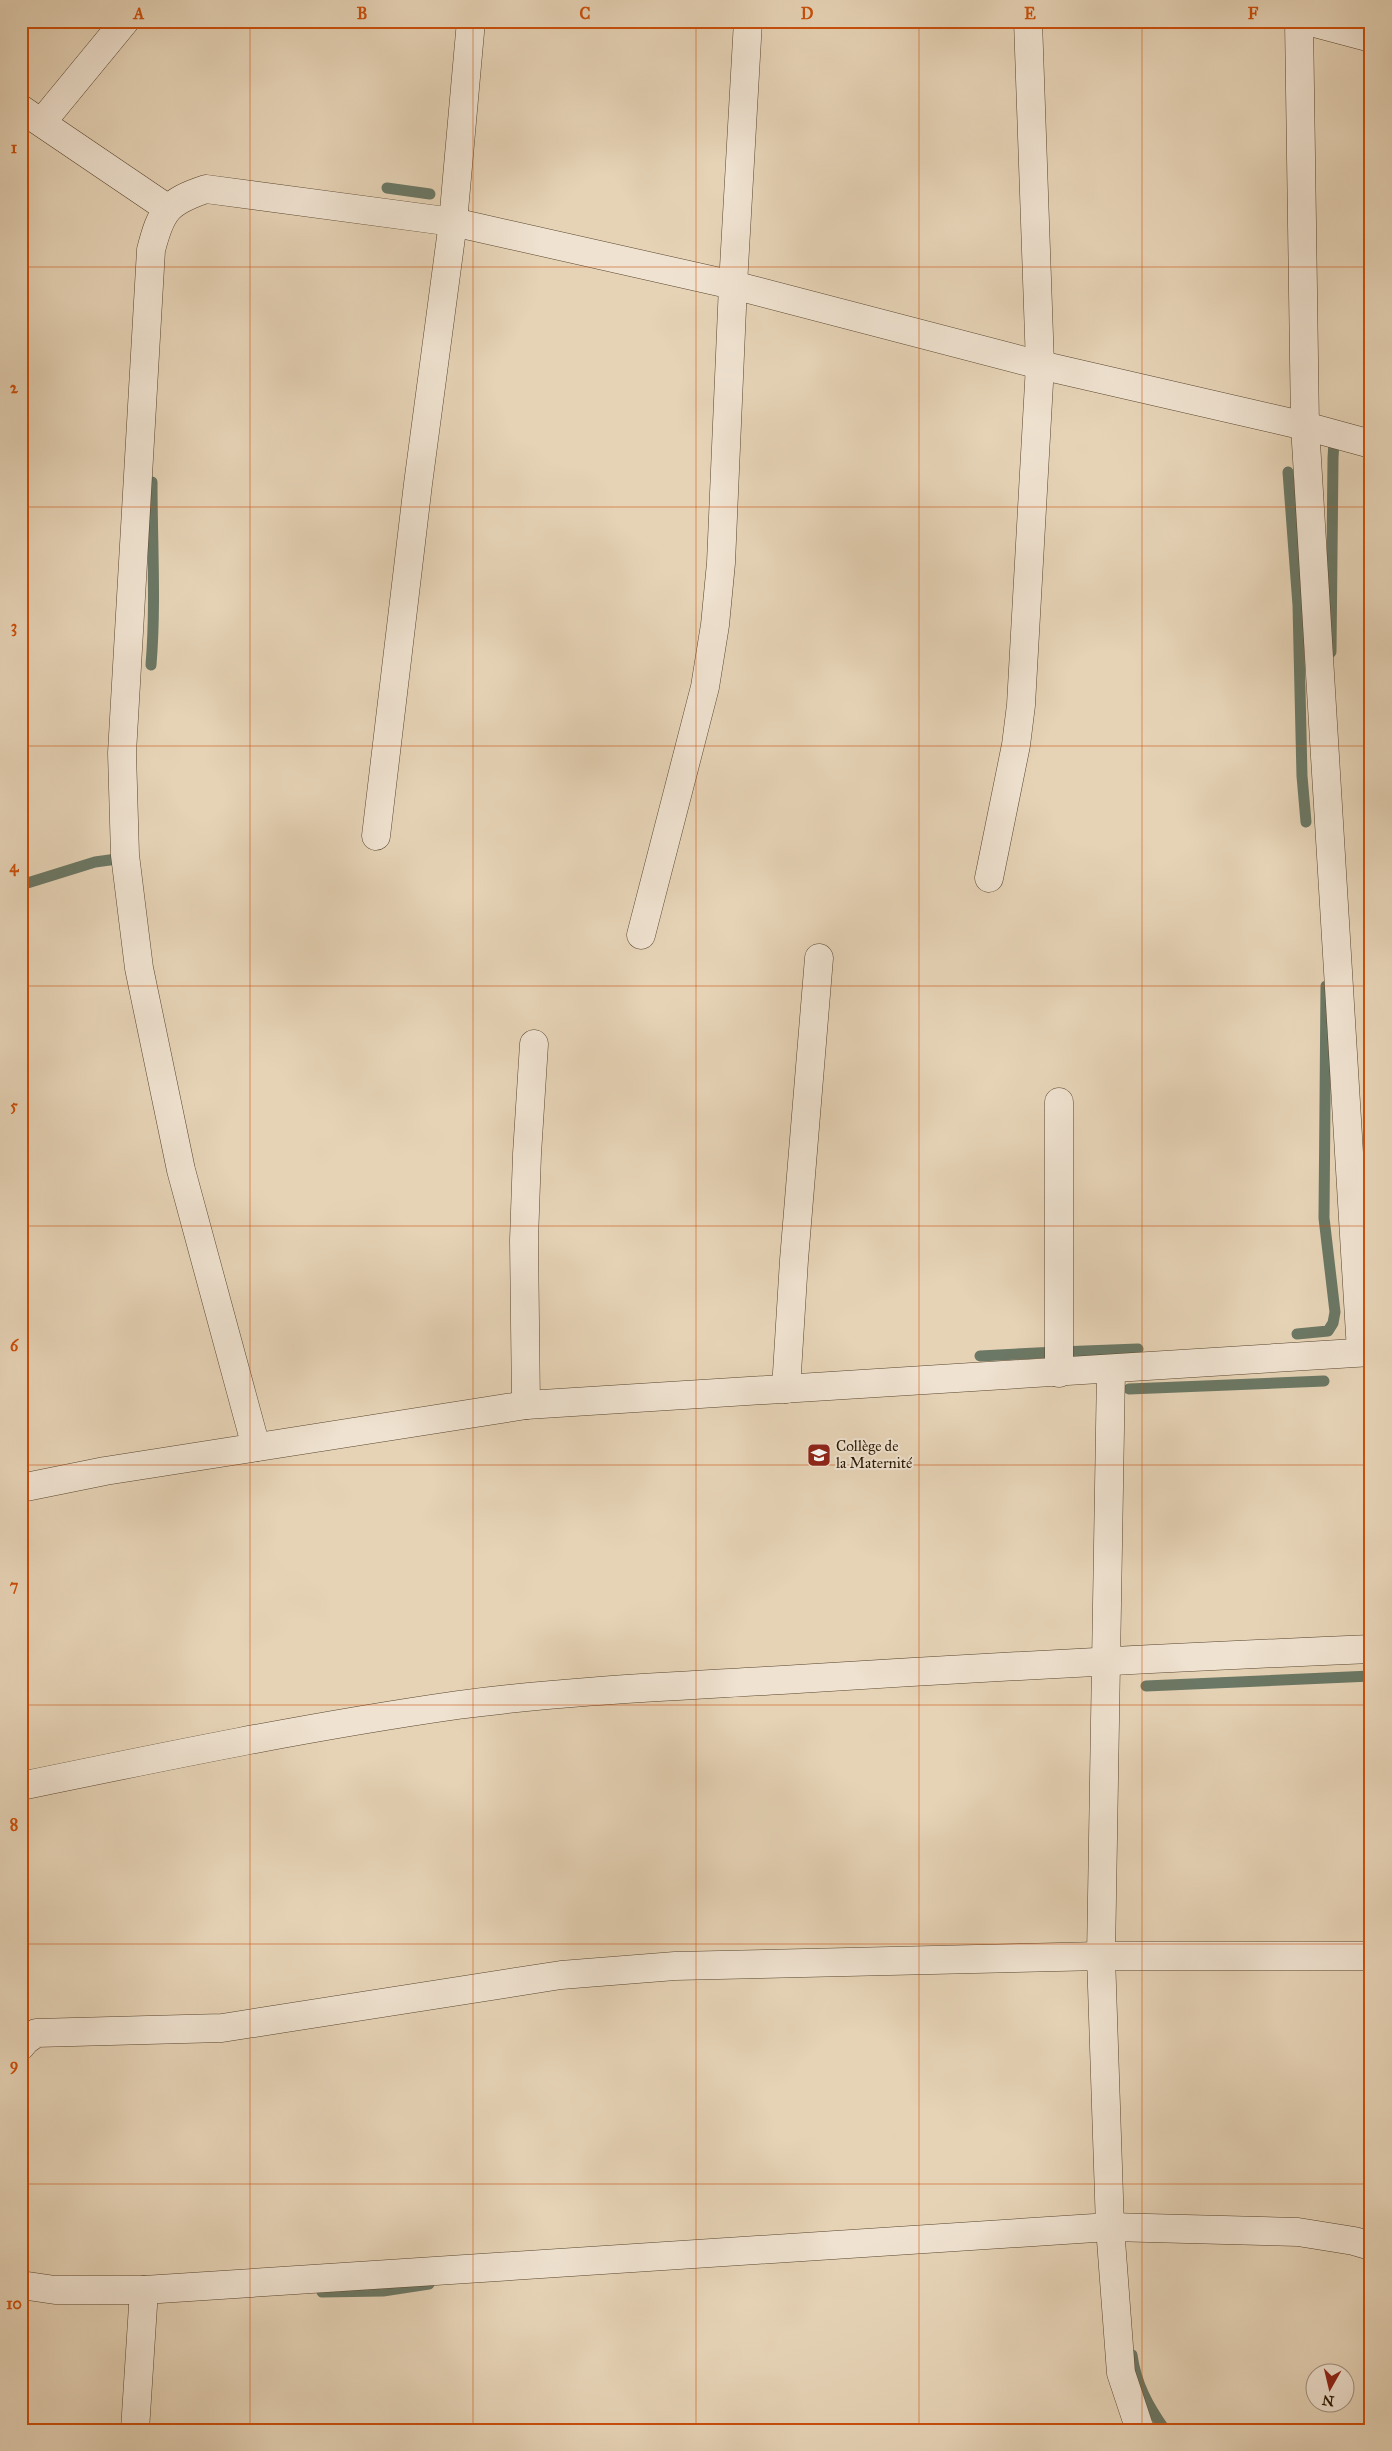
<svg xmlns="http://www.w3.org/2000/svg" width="1392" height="2451" font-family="'IM FELL Great Primer',serif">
	<rect width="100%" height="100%" fill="#e6d3b6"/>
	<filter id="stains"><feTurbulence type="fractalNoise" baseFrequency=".004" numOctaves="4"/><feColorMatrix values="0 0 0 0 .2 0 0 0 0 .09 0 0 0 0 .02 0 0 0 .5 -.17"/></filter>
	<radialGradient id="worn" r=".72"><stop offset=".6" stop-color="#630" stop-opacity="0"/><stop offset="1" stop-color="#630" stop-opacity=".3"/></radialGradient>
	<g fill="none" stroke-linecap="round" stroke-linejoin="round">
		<g stroke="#6b7865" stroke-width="11">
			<path d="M 387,188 L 430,194"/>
			<path d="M 1288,472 L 1298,605 L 1302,776 L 1306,822"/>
			<path d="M 1331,652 L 1333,458 L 1334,442 L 1341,441"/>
			<path d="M 151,665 C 156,604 152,542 152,482"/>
			<path d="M 21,885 L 95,862 L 117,859"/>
			<path d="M 1297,1334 L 1328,1331 L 1333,1323 L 1335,1312 L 1324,1218 L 1326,986"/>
			<path d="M 1059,1352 L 1138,1349"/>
			<path d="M 980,1356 L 1057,1352"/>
			<path d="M 1129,1389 L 1324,1381"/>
			<path d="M 1146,1686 L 1371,1676"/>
			<path d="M 322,2292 L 383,2291 L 429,2284"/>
			<path d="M 1132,2355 C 1136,2384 1148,2406 1165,2430"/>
		</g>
		<g stroke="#58452e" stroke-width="29">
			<g id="minor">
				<path d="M 1299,21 L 1305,426 L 1361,1351"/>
				<path d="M 1307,21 L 1371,38"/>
				<path d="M 21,109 L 167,208"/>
				<path d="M 42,122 L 125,21"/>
				<path d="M 376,836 L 418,484 L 453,222 L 733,285 L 1040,365 L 1305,426 L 1371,444"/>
				<path d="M 989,878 L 1016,745 L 1021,705 L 1040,365 L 1028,21"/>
				<path d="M 641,935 L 705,687 L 715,625 L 721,563 L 733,285 L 748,21"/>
				<path d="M 1111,1370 L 1101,1956 L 1110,2227 L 1121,2373 L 1140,2430"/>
				<path d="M 1059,1373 L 1059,1102"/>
				<path d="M 786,1389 L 794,1260 L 819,958"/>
				<path d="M 526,1405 L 524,1240 L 527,1154 L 534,1044"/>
				<path d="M 256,1447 L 181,1170 L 139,968 L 125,855 L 122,753 L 151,250 C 161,211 167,202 206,189 L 453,222 L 471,21"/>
				<path d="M 21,1488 L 105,1471 L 526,1405 L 1371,1352"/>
				<path d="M 21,1786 C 166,1756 311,1726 458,1705 C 570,1690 685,1686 798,1679 C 989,1667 1180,1657 1371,1649"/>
				<path d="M 21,2046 L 26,2040 L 36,2033 L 222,2028 L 561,1975 L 675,1966 L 1101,1956 L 1371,1956"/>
				<path d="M 21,2285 L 55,2290 L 144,2290 L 1110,2227 L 1298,2232 L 1354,2241 L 1371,2246"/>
				<path d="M 135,2430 L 144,2290"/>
			</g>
		</g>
		<use href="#minor" stroke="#efe2d0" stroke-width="28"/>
	</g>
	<path fill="none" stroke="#cb4f0a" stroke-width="1" stroke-opacity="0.55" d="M 250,21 L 250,2430M 473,21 L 473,2430M 696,21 L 696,2430M 919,21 L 919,2430M 1142,21 L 1142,2430M 21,267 L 1371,267M 21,507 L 1371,507M 21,746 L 1371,746M 21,986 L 1371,986M 21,1226 L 1371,1226M 21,1465 L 1371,1465M 21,1705 L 1371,1705M 21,1944 L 1371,1944M 21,2184 L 1371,2184"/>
	<defs>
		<g id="school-square" transform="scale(1.25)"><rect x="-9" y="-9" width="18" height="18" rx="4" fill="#8f2418" stroke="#efe2d0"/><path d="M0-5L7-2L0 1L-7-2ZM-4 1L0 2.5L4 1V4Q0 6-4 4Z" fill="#fff"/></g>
	</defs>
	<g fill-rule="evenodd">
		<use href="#school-square" x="819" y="1455"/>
	</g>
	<g text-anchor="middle" stroke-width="4" stroke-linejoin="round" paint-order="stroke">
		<g font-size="15" fill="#291601" stroke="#efe2d0" text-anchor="start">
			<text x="836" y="1451">Collège de<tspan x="836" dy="17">la Maternité</tspan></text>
		</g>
	</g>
	<rect width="1392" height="2451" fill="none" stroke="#e6d3b6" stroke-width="55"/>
	<g transform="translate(1330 2388) rotate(188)"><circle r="24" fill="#efe2d0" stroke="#a0907d"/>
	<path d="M0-4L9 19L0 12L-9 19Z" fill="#8f2418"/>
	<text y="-8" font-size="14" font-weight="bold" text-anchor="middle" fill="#291601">N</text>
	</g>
	<rect x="28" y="28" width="1336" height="2396" fill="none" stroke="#cb4f0a" stroke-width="2"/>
	<g font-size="16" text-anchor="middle" font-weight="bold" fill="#cb4f0a">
		<text x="139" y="19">A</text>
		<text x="362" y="19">B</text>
		<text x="585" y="19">C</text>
		<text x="807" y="19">D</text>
		<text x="1030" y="19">E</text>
		<text x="1253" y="19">F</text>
		<text x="14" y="153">1</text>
		<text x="14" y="393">2</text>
		<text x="14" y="632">3</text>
		<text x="14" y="872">4</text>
		<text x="14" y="1111">5</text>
		<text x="14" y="1351">6</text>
		<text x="14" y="1591">7</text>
		<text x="14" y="1830">8</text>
		<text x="14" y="2070">9</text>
		<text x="14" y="2309">10</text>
	</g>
	<rect width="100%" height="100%" filter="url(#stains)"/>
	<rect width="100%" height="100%" fill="url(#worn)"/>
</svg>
